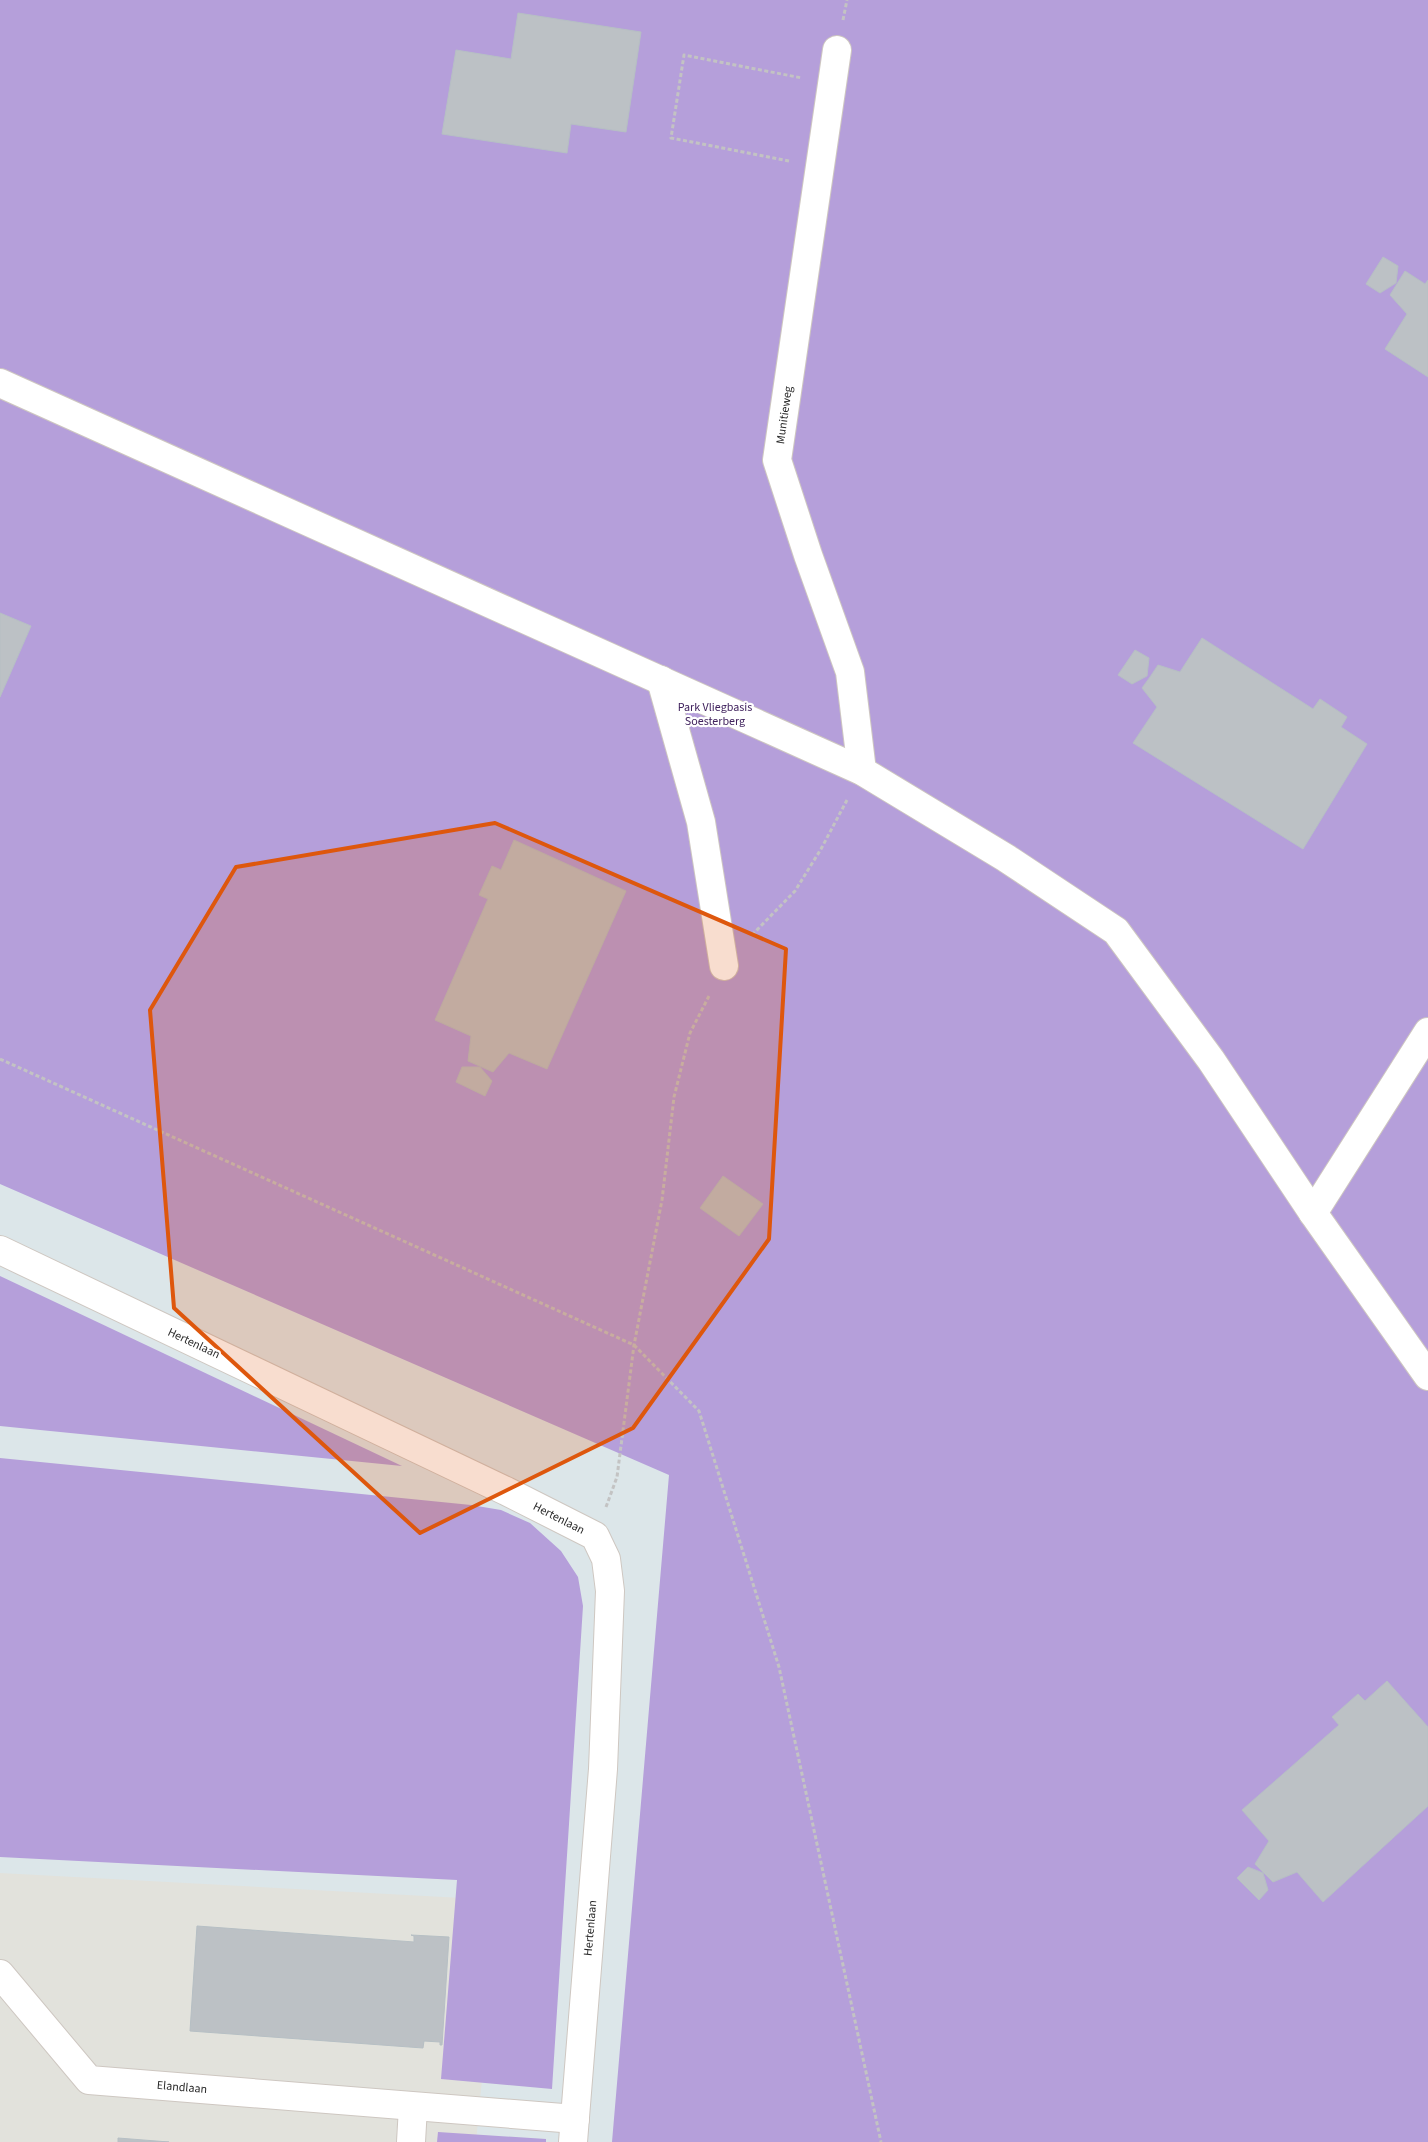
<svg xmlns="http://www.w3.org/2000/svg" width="1428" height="2142" font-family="'Source Sans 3',sans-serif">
	<rect width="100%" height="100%" fill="#dce6e9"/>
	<path fill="#e2e2dc" d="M 0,1873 L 499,1900 L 476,2142 L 0,2142 Z"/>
	<g fill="#b59fda">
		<path d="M 0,0 L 1428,0 L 1428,2142 L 612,2142 L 669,1475 L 0,1184 Z"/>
		<path d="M 0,1276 L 402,1466 L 0,1426 Z"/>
		<path d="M 0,1458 L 471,1505 L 501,1510 L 530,1523 L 561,1551 L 578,1577 L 583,1606 L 552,2089 L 441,2079 L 457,1880 L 0,1857 Z"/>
		<path d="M 438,2132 L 546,2139 L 546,2142 L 437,2142 Z"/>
	</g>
	<g fill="#bcc1c5" stroke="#b6bfc4">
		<path d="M 518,13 L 641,32 L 626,132 L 571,124 L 567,153 L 442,134 L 456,50 L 511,59 Z"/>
		<path d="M 1383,257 L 1398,266 L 1396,283 L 1380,293 L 1366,284 Z"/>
		<path d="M 1405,271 L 1425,284 L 1428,280 L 1428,377 L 1385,349 L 1407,314 L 1390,295 Z"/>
		<path d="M 0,613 L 31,626 L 0,697 Z"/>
		<path d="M 1202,638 L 1313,709 L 1320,699 L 1347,717 L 1341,727 L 1367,744 L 1303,849 L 1133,743 L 1157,707 L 1142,688 L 1150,677 L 1158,665 L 1180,672 Z"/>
		<path d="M 1135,650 L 1149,658 L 1147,676 L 1132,684 L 1118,675 Z"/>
		<path d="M 514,840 L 626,891 L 547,1069 L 509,1053 L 493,1072 L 468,1061 L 471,1036 L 435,1020 L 488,899 L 479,895 L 492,866 L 501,870 Z"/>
		<path d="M 462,1067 L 480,1067 L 492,1081 L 485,1096 L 456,1082 Z"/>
		<path d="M 723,1176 L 763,1204 L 739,1236 L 700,1208 Z"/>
		<path d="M 1387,1681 L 1428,1727 L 1428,1806 L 1323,1902 L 1297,1872 L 1273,1882 L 1255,1864 L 1269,1841 L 1242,1810 L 1339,1725 L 1332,1717 L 1358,1694 L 1365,1701 Z"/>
		<path d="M 1248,1867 L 1263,1873 L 1268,1890 L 1259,1900 L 1237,1878 Z"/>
		<path d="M 197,1926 L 414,1942 L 414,1936 L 411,1935 L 449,1937 L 442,2045 L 440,2045 L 440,2042 L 424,2041 L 423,2048 L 190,2031 Z"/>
		<path d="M 118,2138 L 169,2142 L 118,2142 Z"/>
	</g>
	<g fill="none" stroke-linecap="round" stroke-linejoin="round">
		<g stroke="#cec7c1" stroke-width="30">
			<g id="minor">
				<path d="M 837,50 L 777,460 L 808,555 L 850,672 L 862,771"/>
				<path d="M 0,383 L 862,771 L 1006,858 L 1116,931 L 1211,1060 L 1313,1213 L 1428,1376"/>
				<path d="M 661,680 L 701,822 L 724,966"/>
				<path d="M 1313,1213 L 1428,1032"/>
				<path d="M 0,1250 L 506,1491 L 595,1536 L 606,1559 L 610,1591 L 603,1769 L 573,2142"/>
				<path d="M 0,1974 L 89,2080 L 575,2119"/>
				<path d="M 411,2142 L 413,2107"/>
			</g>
		</g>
		<g stroke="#c3c3c3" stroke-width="3" stroke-dasharray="4 2.5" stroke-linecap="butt">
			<path d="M 843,20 L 847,0"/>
			<path d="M 789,161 L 671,138 L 684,55 L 802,78"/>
			<path d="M 752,935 L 795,891 L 821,849 L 847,800"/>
			<path d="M 0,1059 L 634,1345 L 699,1411 L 779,1667 L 881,2142"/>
			<path d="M 606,1507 L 617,1477 L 634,1345 L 662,1200 L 674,1097 L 690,1033 L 710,994"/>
		</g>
		<use href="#minor" stroke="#fff" stroke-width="28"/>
	</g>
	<path fill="#de570d" fill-opacity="0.2" stroke="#de570d" stroke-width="4" stroke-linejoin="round" d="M 495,823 L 786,949 L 769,1239 L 633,1428 L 420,1533 L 174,1308 L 150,1010 L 236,867 Z"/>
	<g text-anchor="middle" stroke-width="4.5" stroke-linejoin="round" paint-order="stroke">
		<g font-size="12" fill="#292929" stroke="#fff">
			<text transform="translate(784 415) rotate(-82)" y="4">Munitieweg</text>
			<text transform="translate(194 1343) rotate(25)" y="4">Hertenlaan</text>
			<text transform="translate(559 1518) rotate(27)" y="4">Hertenlaan</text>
			<text transform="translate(590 1928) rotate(-85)" y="4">Hertenlaan</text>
			<text transform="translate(182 2087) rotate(5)" y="4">Elandlaan</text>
		</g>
		<g font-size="12" fill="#40225d" stroke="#fff">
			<text x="715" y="711">Park Vliegbasis<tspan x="715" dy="14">Soesterberg</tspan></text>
		</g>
	</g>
</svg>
